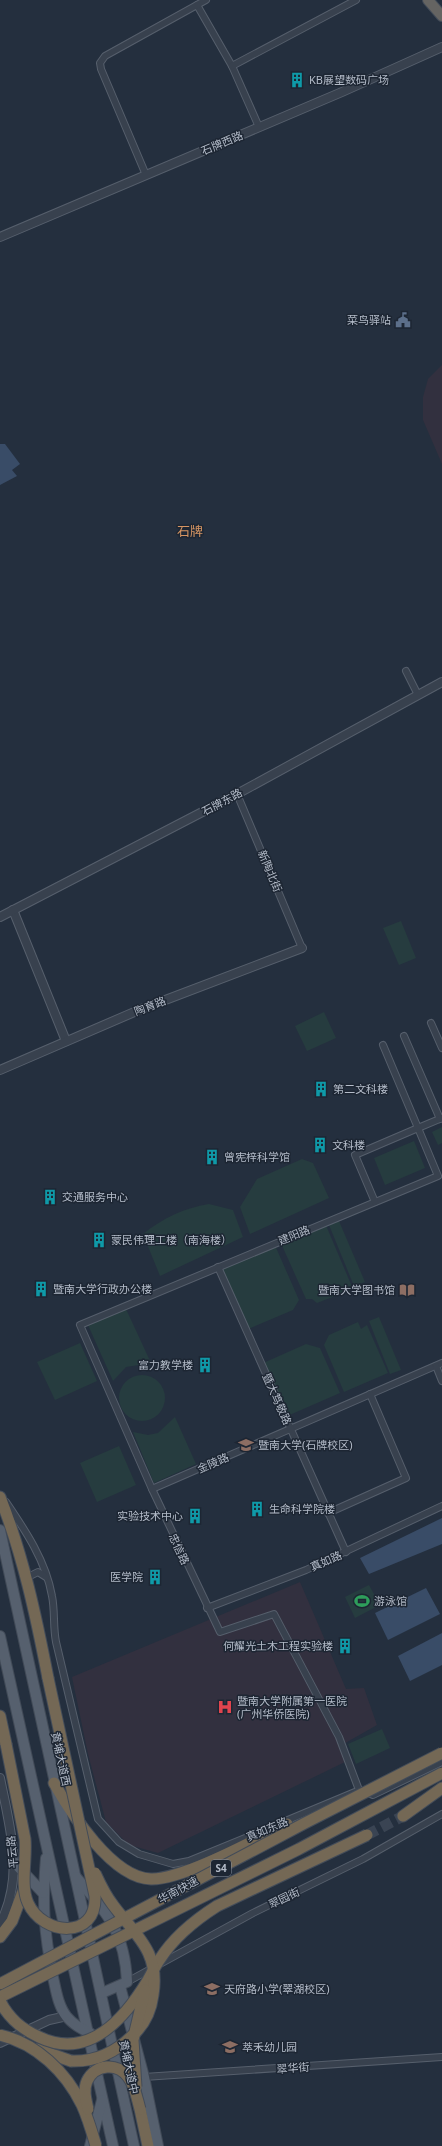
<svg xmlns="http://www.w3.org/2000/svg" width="442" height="2146" font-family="'Noto Sans','Noto Sans SC',sans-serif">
	<rect width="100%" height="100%" fill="#242f3e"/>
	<g fill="#32303f">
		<path d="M 442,365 L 442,464 L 423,420 L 423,397 L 428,379 Z"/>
		<path d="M 300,1582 L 346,1689 L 364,1688 L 377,1725 L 340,1746 L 345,1762 L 158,1853 L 129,1845 L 106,1822 L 88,1754 L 72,1677 Z"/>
	</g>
	<g fill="#263c3f">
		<path d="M 401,921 L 416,958 L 399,965 L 383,928 Z"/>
		<path d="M 324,1012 L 336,1038 L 307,1051 L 295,1026 Z"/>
		<path d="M 442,1127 L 442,1143 L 438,1145 L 432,1132 Z"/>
		<path d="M 414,1141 L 425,1168 L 385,1185 L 374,1158 Z"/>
		<path d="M 302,1159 L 313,1163 L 329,1198 L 250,1234 L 240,1207 L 257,1179 Z"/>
		<path d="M 209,1204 L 233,1210 L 243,1237 L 160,1276 L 143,1234 C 163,1218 184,1208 209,1204 Z"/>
		<path d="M 339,1221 L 365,1282 L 354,1286 L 329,1225 Z"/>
		<path d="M 325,1223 L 353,1289 L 317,1303 L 312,1299 L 306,1299 L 280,1241 Z"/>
		<path d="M 274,1243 L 299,1300 L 293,1310 L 246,1330 L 218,1267 Z"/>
		<path d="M 126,1309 L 151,1363 L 126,1367 L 113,1381 L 88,1325 Z"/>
		<path d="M 379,1317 L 401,1370 L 390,1374 L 369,1321 Z"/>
		<path d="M 358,1322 L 361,1329 L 367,1325 L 388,1373 L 344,1392 L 324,1345 L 329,1335 Z"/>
		<path d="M 80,1343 L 97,1381 L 55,1400 L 37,1362 Z"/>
		<path d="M 306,1344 L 320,1348 L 340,1393 L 285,1417 L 261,1364 Z"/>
		<circle cx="142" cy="1398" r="23"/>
		<path d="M 175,1417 L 196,1464 L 154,1483 L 133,1432 L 148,1435 L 158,1433 Z"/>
		<path d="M 119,1446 L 136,1485 L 97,1502 L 80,1463 Z"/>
		<path d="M 369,1585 L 380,1605 L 355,1618 L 345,1597 Z"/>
		<path d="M 382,1729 L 390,1748 L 356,1764 L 348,1744 Z"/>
	</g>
	<g fill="#394c67">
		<path d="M 0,444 L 5,444 L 20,464 L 12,470 L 17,476 L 0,485 Z"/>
		<path d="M 442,1518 L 442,1544 L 369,1574 L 360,1558 Z"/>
		<path d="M 426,1588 L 440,1614 L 388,1640 L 375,1613 Z"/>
		<path d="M 442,1633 L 442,1665 L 410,1681 L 398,1656 Z"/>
	</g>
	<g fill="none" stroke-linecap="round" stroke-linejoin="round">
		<path stroke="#3a4453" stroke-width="11" stroke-dasharray="11 5.5" stroke-linecap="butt" d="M 367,1835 L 403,1816"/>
		<g stroke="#565f6c" stroke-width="8">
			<g id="minor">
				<path d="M 197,5 L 232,66 L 259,127"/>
				<path d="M 232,66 L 356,0"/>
				<path d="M 146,175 L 101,69 L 100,63 L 105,56 L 206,0"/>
				<path d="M 406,671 L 418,695"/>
				<path d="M 237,794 L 302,948"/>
				<path d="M 431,1023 L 442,1048"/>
				<path d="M 404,1036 L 440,1119"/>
				<path d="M 442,1118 L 418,1128 L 438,1176 L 80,1325 L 152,1489 L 442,1363"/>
				<path d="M 375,1202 L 355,1155 L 418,1128 L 383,1045"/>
				<path d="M 218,1267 L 346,1552"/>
				<path d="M 436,1366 L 442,1381"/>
				<path d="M 152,1489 L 220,1632 L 274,1614 L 339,1737 L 359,1790"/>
				<path d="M 6,1502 C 25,1530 46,1561 52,1596 C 55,1611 53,1627 56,1642 L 98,1819 L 119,1842 L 139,1854 L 173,1864 L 189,1861 L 267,1829"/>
				<path d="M 328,1513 L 406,1478 L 370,1394"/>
				<path d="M 27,1581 L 30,1576 L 38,1572 L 46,1577"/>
				<path d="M 207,1608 L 306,1570 L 442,1506"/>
				<path d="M 366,1792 L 373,1795 L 442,1762"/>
				<path d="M 283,1822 L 355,1792"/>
				<path d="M 127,1982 L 253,1913 L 363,1859 L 442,1814"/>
				<path d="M 144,2077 L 442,2057"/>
			</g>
		</g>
		<g stroke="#565f6c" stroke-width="10">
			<g id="tertiary">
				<path d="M 0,237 L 342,92 L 442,47"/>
				<path d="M 13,910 L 66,1041"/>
				<path d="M 0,917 L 237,794 L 442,682"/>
				<path d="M 0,1070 L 139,1010 L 302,948"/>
				<path d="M 0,1778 C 10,1829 25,1875 0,1924"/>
				<path d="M 0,2043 L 49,2020 L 67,2016"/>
			</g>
		</g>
		<g stroke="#414a57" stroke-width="12">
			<g id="primary">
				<path d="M 0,1530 L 134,2146"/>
				<path d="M 0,1636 L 113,2146"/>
				<path d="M 46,1858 C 42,1904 44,1932 53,1977 C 56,1990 58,2006 67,2017 C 73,2024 81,2029 90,2033"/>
				<path d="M 14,1862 L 43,1893"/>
				<path d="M 76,1877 C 107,1913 125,1932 127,1982 L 102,1993"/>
				<path d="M 120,1986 L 144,2077 L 158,2146"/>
				<path d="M 90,2146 L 102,2100"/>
			</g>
		</g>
		<g stroke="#434c59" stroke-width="12">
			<path id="trunk" d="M 428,0 L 442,16"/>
		</g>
		<g stroke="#434c59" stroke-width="13">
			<g id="motorway">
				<path d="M 0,1497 C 23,1555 36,1616 48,1678"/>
				<path d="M 0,1716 L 6,1744"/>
				<path d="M 54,1783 C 71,1813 112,1878 151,1879 C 182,1880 257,1839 287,1824"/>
				<path d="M 403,1816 L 442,1788"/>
				<path d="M 0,1937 L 12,1921 L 24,1889"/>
				<path d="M 37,2049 L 71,2061"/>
				<path d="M 140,2109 L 148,2146"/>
			</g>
		</g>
		<use href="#minor" stroke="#38414e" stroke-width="6"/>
		<use href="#tertiary" stroke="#38414e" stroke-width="8"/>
		<use href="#primary" stroke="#56606e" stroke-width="10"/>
		<use href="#trunk" stroke="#656462" stroke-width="10"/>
		<use href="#motorway" stroke="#746855" stroke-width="11"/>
		<g stroke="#434c59" stroke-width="13" stroke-linecap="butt">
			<g id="motorway-bridge">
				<path d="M 6,1744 L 25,1839 C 27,1858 20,1886 28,1903 C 43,1936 97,1940 95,1896 L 48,1678"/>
				<path d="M 0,1984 L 305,1823 L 442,1753"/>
				<path d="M 0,1997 L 299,1849 L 442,1773"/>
				<path d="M 0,2001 C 9,2019 22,2029 39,2037 C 89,2061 125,2018 148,1980 C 152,1973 155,1966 160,1959 C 174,1937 195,1920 217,1906 L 367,1835"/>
				<path d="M 0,2035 C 36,2043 66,2072 82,2105 C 88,2118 92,2132 96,2146"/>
				<path d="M 71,2061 C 95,2062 116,2052 133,2035 C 144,2025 151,2010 153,1995 C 160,1951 136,1936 113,1905 C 105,1895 100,1884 95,1873"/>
				<path d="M 136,2087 L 133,2040 L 145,1990"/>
				<path d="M 88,2109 C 86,2100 83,2090 87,2081 C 95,2064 118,2062 128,2077 C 135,2085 137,2099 140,2109"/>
			</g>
		</g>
		<use href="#motorway-bridge" stroke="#746855" stroke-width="11"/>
	</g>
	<defs>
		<g id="building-bare" transform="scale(1.2)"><path d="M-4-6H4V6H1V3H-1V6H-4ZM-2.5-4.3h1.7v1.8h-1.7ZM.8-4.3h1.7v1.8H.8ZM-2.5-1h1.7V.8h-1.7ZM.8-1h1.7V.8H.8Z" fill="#0f9aa8" stroke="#1d2633" stroke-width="2.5" paint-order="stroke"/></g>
		<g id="civic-bare" transform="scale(1.2)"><path d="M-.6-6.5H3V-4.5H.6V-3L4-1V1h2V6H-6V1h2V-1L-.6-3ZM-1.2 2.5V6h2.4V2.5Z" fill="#5c6f8a" stroke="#1d2633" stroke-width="2.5" paint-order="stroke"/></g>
		<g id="library-bare" transform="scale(1.2)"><path d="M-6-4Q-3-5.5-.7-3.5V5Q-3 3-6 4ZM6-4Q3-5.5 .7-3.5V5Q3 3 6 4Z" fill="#8d6e63" stroke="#1d2633" stroke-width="2.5" paint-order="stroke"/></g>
		<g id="university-bare" transform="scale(1.2)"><path d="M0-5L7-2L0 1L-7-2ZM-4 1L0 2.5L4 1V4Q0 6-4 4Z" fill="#8d6e63" stroke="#1d2633" stroke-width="2.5" paint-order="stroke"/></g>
		<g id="stadium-bare" transform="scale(1.2)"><path d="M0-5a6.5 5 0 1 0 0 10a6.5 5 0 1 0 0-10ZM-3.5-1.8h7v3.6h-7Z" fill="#2e9e5b" stroke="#1d2633" stroke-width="2.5" paint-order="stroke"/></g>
		<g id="hospital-bare" transform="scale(1.2)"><path d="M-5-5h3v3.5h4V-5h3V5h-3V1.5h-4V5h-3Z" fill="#e0444e" stroke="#1d2633" stroke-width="2.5" paint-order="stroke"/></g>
		<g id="school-bare" transform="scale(1.2)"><path d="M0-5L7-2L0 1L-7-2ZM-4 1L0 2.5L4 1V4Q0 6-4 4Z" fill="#8d6e63" stroke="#1d2633" stroke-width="2.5" paint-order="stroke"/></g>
	</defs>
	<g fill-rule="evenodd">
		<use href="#building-bare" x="297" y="80"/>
		<use href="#civic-bare" x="403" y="320"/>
		<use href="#building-bare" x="321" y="1089"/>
		<use href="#building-bare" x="320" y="1145"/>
		<use href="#building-bare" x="212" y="1157"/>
		<use href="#building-bare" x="50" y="1197"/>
		<use href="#building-bare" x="99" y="1240"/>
		<use href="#building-bare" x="41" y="1289"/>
		<use href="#library-bare" x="407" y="1290"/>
		<use href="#building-bare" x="205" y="1365"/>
		<use href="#university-bare" x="246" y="1445"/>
		<use href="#building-bare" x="257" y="1509"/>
		<use href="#building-bare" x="195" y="1516"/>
		<use href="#building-bare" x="155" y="1577"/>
		<use href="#stadium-bare" x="362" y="1601"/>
		<use href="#building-bare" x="345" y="1646"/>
		<use href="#hospital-bare" x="225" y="1707"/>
		<use href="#school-bare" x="212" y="1989"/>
		<use href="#school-bare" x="230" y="2047"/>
	</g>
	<g text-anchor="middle" stroke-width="3" stroke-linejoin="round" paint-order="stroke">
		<rect fill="#1d2633" stroke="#878f9c" stroke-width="1" x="211" y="1860" width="20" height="16" rx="3"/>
		<g font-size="10" font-weight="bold" fill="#b4bcc9">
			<text x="221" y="1872">S4</text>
		</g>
		<g font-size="11" fill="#b4bcc9" stroke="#1d2633" text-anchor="start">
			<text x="309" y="84">KB展望数码广场</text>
			<text x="391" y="324" text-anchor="end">菜鸟驿站</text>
			<text x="333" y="1093">第二文科楼</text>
			<text x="332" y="1149">文科楼</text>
			<text x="224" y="1161">曾宪梓科学馆</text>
			<text x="62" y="1201">交通服务中心</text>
			<text x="111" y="1244">蒙民伟理工楼（南海楼）</text>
			<text x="53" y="1293">暨南大学行政办公楼</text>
			<text x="395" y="1294" text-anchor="end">暨南大学图书馆</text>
			<text x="193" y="1369" text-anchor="end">富力教学楼</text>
			<text x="258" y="1449">暨南大学(石牌校区)</text>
			<text x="269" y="1513">生命科学院楼</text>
			<text x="183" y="1520" text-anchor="end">实验技术中心</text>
			<text x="143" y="1581" text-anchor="end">医学院</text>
			<text x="374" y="1605">游泳馆</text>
			<text x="333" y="1650" text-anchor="end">何耀光土木工程实验楼</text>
			<text x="237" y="1705">暨南大学附属第一医院<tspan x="237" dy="13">(广州华侨医院)</tspan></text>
			<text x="224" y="1993">天府路小学(翠湖校区)</text>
			<text x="242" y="2051">萃禾幼儿园</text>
		</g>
		<g font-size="11" fill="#b4bcc9" stroke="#1d2633">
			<text transform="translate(222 143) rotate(-23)" y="4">石牌西路</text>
			<text transform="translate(222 802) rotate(-28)" y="4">石牌东路</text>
			<text transform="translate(270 871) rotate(67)" y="4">新陶北街</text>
			<text transform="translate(150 1006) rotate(-21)" y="4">陶育路</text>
			<text transform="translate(294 1235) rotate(-22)" y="4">建阳路</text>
			<text transform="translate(277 1399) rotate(66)" y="4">暨大笃敬路</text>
			<text transform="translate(213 1463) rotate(-24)" y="4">金陵路</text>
			<text transform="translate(179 1549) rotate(65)" y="4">忠信路</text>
			<text transform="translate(326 1561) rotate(-24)" y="4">真如路</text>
			<text transform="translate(61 1759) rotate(78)" y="4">黄埔大道西</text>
			<text transform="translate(267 1829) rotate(-23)" y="4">真如东路</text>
			<text transform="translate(12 1852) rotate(-95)" y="4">平云路</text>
			<text transform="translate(178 1890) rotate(-28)" y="4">华南快速</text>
			<text transform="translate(284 1898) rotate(-26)" y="4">翠园街</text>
			<text transform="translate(129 2067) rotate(78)" y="4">黄埔大道中</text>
			<text transform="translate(293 2068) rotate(-4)" y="4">翠华街</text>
		</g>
		<g font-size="13" fill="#d59563" stroke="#1d2633">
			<text x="190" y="536">石牌</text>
		</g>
	</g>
</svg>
